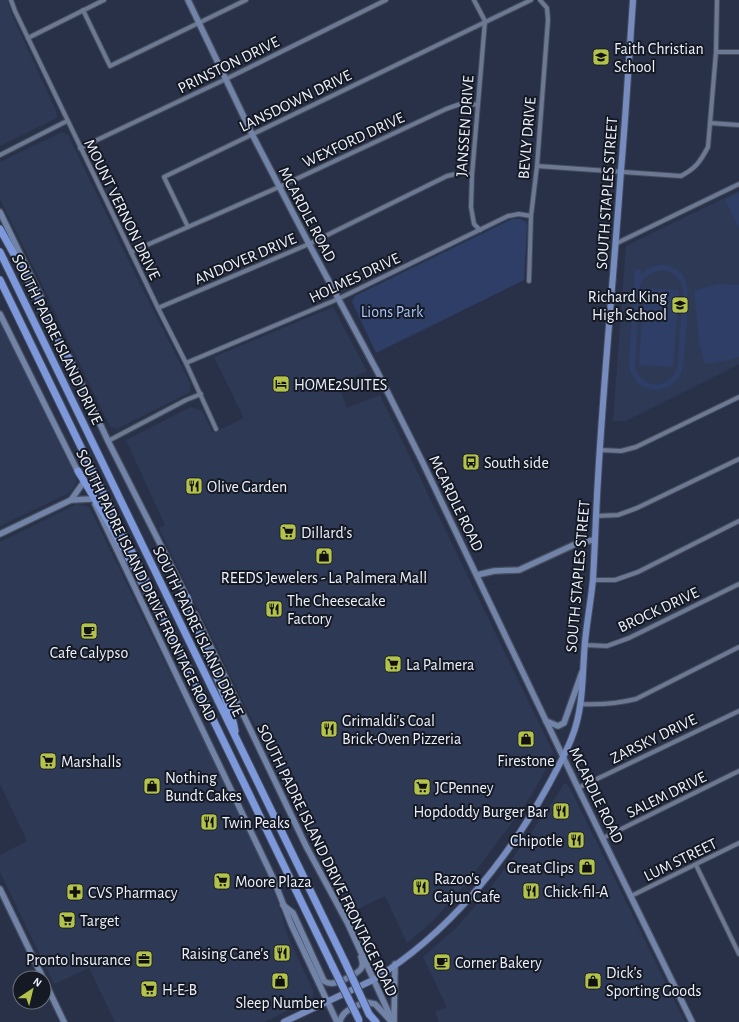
<svg xmlns="http://www.w3.org/2000/svg" width="739" height="1022" font-family="'Alegreya Sans',sans-serif">
	<rect width="100%" height="100%" fill="#283147"/>
	<g fill="#2e3a55">
		<path d="M 0,0 L 7,0 L 13,17 L 56,111 L 57,118 L 0,146 Z"/>
		<path d="M 62,132 L 68,135 L 137,278 L 190,383 L 190,392 L 116,429 L 110,426 L 58,319 L 45,290 L 0,199 L 0,162 Z"/>
		<path d="M 739,191 L 739,364 L 625,421 L 613,421 L 626,246 Z"/>
		<path d="M 333,307 L 367,371 L 338,385 L 347,408 L 380,395 L 553,752 L 542,777 L 525,805 L 465,885 L 433,921 L 407,943 L 385,896 L 350,913 L 321,861 L 159,528 L 165,525 L 126,440 L 191,407 L 202,411 L 213,433 L 244,418 L 214,357 Z"/>
		<path d="M 0,322 L 77,480 L 71,492 L 0,526 Z"/>
		<path d="M 77,504 L 89,507 L 256,848 L 280,909 L 288,937 L 314,992 L 312,998 L 264,1022 L 115,1022 L 89,968 L 54,984 L 0,872 L 0,855 L 27,841 L 0,784 L 0,542 Z"/>
		<path d="M 564,783 L 567,784 L 571,790 L 685,1022 L 439,1022 L 435,1012 L 447,1007 L 423,957 L 456,928 L 489,890 L 533,830 L 558,794 Z"/>
	</g>
	<g fill="#2e3e67" fill-rule="evenodd">
		<path d="M 739,193 L 739,228 L 725,200 Z"/>
		<path d="M 512,219 L 521,219 L 526,222 L 527,226 L 524,280 L 376,353 L 352,302 L 355,296 Z"/>
		<path d="M 659,265 C 694,265 688,298 687,322 C 686,336 684,350 683,365 C 678,400 629,397 629,361 L 635,269 L 641,270 L 641,274 L 651,267 ZM 663,270 C 673,272 679,278 683,287 L 678,364 C 674,389 643,392 635,368 L 639,291 C 641,278 650,271 663,270 Z"/>
		<path d="M 718,284 L 739,285 L 739,357 L 728,360 L 708,364 L 704,362 L 699,341 L 694,291 Z"/>
		<path d="M 644,288 L 679,290 L 673,367 L 639,365 Z"/>
	</g>
	<g fill="none" stroke-linecap="round" stroke-linejoin="round">
		<g stroke="#454d5f" stroke-width="6">
			<g id="street">
				<path d="M 11,0 L 15,11 L 158,308 L 186,363 L 216,429"/>
				<path d="M 474,0 L 485,21 L 472,175 L 471,207 L 474,224 L 480,230"/>
				<path d="M 83,10 L 110,66 L 246,0"/>
				<path d="M 28,38 L 104,0"/>
				<path d="M 716,52 L 739,52"/>
				<path d="M 710,123 L 739,125"/>
				<path d="M 80,148 L 226,79 L 386,0"/>
				<path d="M 0,155 L 67,121"/>
				<path d="M 537,166 L 681,176 C 696,168 700,162 708,147 L 716,52 L 717,0"/>
				<path d="M 188,227 L 164,177 L 531,0"/>
				<path d="M 615,244 L 739,184"/>
				<path d="M 131,252 L 279,187 L 446,109 L 463,103 L 478,105"/>
				<path d="M 529,281 L 531,216 L 537,166 L 548,20 L 547,8 L 540,0"/>
				<path d="M 158,308 L 309,244 L 447,176 L 460,173 L 472,175"/>
				<path d="M 186,363 L 338,299 L 508,216 L 519,214 L 531,216"/>
				<path d="M 108,441 L 186,400 L 201,394"/>
				<path d="M 600,450 L 621,451 L 636,447 L 739,397"/>
				<path d="M 596,516 L 618,515 L 637,508 L 739,459"/>
				<path d="M 592,580 L 615,580 L 638,572 L 739,521"/>
				<path d="M 585,645 L 607,646 L 629,638 L 739,584"/>
				<path d="M 580,704 C 601,705 616,704 636,699 L 739,647"/>
				<path d="M 578,788 L 739,711"/>
				<path d="M 603,838 L 739,771"/>
				<path d="M 696,865 L 739,954"/>
				<path d="M 631,896 L 739,843"/>
			</g>
		</g>
		<g stroke="#454d5f" stroke-width="8">
			<g id="secondary">
				<path d="M 188,0 L 252,134 L 309,244 L 377,371 L 421,459 L 578,788 L 692,1022"/>
				<path d="M 0,212 L 41,297"/>
				<path d="M 0,314 L 79,474"/>
				<path d="M 70,359 L 108,441 L 189,601"/>
				<path d="M 71,500 L 83,483"/>
				<path d="M 95,504 L 273,878 L 291,924 L 337,1022"/>
				<path d="M 0,534 L 71,500 L 92,499"/>
				<path d="M 477,575 L 494,571 L 519,570 L 580,542 L 594,540"/>
				<path d="M 195,614 L 306,846 L 348,924 L 393,1022"/>
				<path d="M 546,721 L 558,726 L 564,723 L 582,672"/>
				<path d="M 0,889 L 43,978"/>
				<path d="M 283,905 L 293,913 L 324,981 C 327,983 330,984 334,983 C 340,982 360,973 362,967 C 363,964 362,960 361,957"/>
				<path d="M 44,980 L 64,1022"/>
				<path d="M 340,1022 C 342,1010 355,1007 365,1002 L 375,1004 L 390,1020"/>
				<path d="M 394,1022 L 395,964"/>
			</g>
		</g>
		<g stroke="#454d5f" stroke-width="8">
			<path id="primary" d="M 284,1022 L 373,980 C 448,934 507,861 549,784 C 557,769 566,753 572,737 C 584,707 582,674 585,642 C 587,621 591,600 593,579 C 595,545 596,511 598,478 C 604,375 614,272 621,170 C 626,113 629,57 633,0"/>
		</g>
		<g stroke="#454d5f" stroke-width="9">
			<g id="highway">
				<path d="M 0,229 L 36,294 L 62,347 L 71,362"/>
				<path d="M 0,252 L 345,962"/>
				<path d="M 0,280 L 333,967"/>
				<path d="M 78,471 L 110,524 L 158,612"/>
				<path d="M 187,597 C 195,628 209,657 221,687 C 226,702 233,716 235,731"/>
				<path d="M 369,1014 L 376,1022"/>
			</g>
		</g>
		<use href="#street" stroke="#6d7992" stroke-width="4"/>
		<use href="#secondary" stroke="#7283a8" stroke-width="5.5"/>
		<use href="#primary" stroke="#778cbe" stroke-width="6"/>
		<use href="#highway" stroke="#7d99db" stroke-width="7"/>
		<g stroke="#454d5f" stroke-width="9" stroke-linecap="butt">
			<g id="highway-bridge">
				<path d="M 345,962 L 369,1014"/>
				<path d="M 333,967 L 359,1020"/>
			</g>
		</g>
		<use href="#highway-bridge" stroke="#7d99db" stroke-width="7"/>
	</g>
	<defs>
		<g id="school-square" transform="scale(0.9)"><rect x="-9" y="-9" width="18" height="18" rx="4" fill="#b3c24b" stroke="#151923"/><path d="M0-5L7-2L0 1L-7-2ZM-4 1L0 2.5L4 1V4Q0 6-4 4Z" fill="#111"/></g>
		<g id="hotel-square" transform="scale(0.9)"><rect x="-9" y="-9" width="18" height="18" rx="4" fill="#b3c24b" stroke="#151923"/><path d="M-6-4.5h1.5V1H6V5H4.5V3h-9V5H-6ZM-4 0a1.8 1.8 0 1 1 3.6 0ZM.5 0V-2.5h3Q6-2.5 6 0Z" fill="#111"/></g>
		<g id="bus-square" transform="scale(0.9)"><rect x="-9" y="-9" width="18" height="18" rx="4" fill="#b3c24b" stroke="#151923"/><path d="M-5-6H5V4H4V6H2V4H-2V6H-4V4H-5ZM-3.5-4V0h7V-4ZM-3.5 1.2v1.5H-2V1.2ZM2 1.2v1.5H3.5V1.2Z" fill="#111"/></g>
		<g id="restaurant-square" transform="scale(0.9)"><rect x="-9" y="-9" width="18" height="18" rx="4" fill="#b3c24b" stroke="#151923"/><path d="M-5-6h1v4h1v-4h1v4h1v-4h1v5L-1.5 .5V6h-2V.5L-5-1ZM5-6V6H3V1.5H1.5Q1.5-4 5-6Z" fill="#111"/></g>
		<g id="supermarket-square" transform="scale(0.9)"><rect x="-9" y="-9" width="18" height="18" rx="4" fill="#b3c24b" stroke="#151923"/><path d="M-6-5.5h2.5l.6 2H6L4.5 2H-2.5L-4.4-4H-6ZM-1.5 3.2a1.3 1.3 0 1 0 .1 0ZM3 3.2a1.3 1.3 0 1 0 .1 0Z" fill="#111"/></g>
		<g id="shop-square" transform="scale(0.9)"><rect x="-9" y="-9" width="18" height="18" rx="4" fill="#b3c24b" stroke="#151923"/><path d="M-5-2.5h2.3a2.7 3.5 0 0 1 5.4 0H5L5.5 6h-11ZM-1.5-2.5h3a1.5 2.3 0 0 0-3 0Z" fill="#111"/></g>
		<g id="cafe-square" transform="scale(0.9)"><rect x="-9" y="-9" width="18" height="18" rx="4" fill="#b3c24b" stroke="#151923"/><path d="M-5.5-4.5H6V0H3Q3 3.5 0 3.5H-2.5Q-5.5 3.5-5.5 0ZM3-3.2v2h1.7v-2ZM-6 4.5H4V6H-6Z" fill="#111"/></g>
		<g id="pharmacy-square" transform="scale(0.9)"><rect x="-9" y="-9" width="18" height="18" rx="4" fill="#b3c24b" stroke="#151923"/><path d="M-2-6h4v4h4v4h-4v4h-4v-4h-4v-4h4Z" fill="#111"/></g>
		<g id="office-square" transform="scale(0.9)"><rect x="-9" y="-9" width="18" height="18" rx="4" fill="#b3c24b" stroke="#151923"/><path d="M-6-3h4V-5.5h4V-3h4V5H-6ZM-1-4.5V-3h2v-1.5ZM-6 0V1H6V0Z" fill="#111"/></g>
	</defs>
	<g fill-rule="evenodd">
		<use href="#school-square" x="601" y="57"/>
		<use href="#school-square" x="680" y="305"/>
		<use href="#hotel-square" x="281" y="384"/>
		<use href="#bus-square" x="471" y="462"/>
		<use href="#restaurant-square" x="194" y="486"/>
		<use href="#supermarket-square" x="288" y="532"/>
		<use href="#shop-square" x="324" y="556"/>
		<use href="#restaurant-square" x="274" y="609"/>
		<use href="#cafe-square" x="89" y="631"/>
		<use href="#supermarket-square" x="393" y="664"/>
		<use href="#restaurant-square" x="329" y="729"/>
		<use href="#shop-square" x="526" y="739"/>
		<use href="#supermarket-square" x="48" y="761"/>
		<use href="#shop-square" x="152" y="786"/>
		<use href="#supermarket-square" x="422" y="787"/>
		<use href="#restaurant-square" x="561" y="811"/>
		<use href="#restaurant-square" x="209" y="822"/>
		<use href="#restaurant-square" x="576" y="840"/>
		<use href="#shop-square" x="587" y="867"/>
		<use href="#supermarket-square" x="222" y="881"/>
		<use href="#restaurant-square" x="421" y="887"/>
		<use href="#restaurant-square" x="531" y="891"/>
		<use href="#pharmacy-square" x="75" y="892"/>
		<use href="#supermarket-square" x="67" y="920"/>
		<use href="#restaurant-square" x="282" y="953"/>
		<use href="#office-square" x="144" y="959"/>
		<use href="#cafe-square" x="442" y="962"/>
		<use href="#shop-square" x="280" y="981"/>
		<use href="#shop-square" x="593" y="981"/>
		<use href="#supermarket-square" x="149" y="989"/>
	</g>
	<g text-anchor="middle" stroke-width="4" stroke-linejoin="round" paint-order="stroke">
		<g font-size="16" fill="#ecf1fd" stroke="#151923" text-anchor="start">
			<text x="614" y="54">Faith Christian<tspan x="614" dy="18">School</tspan></text>
			<text x="667" y="302" text-anchor="end">Richard King<tspan x="667" dy="18">High School</tspan></text>
			<text x="294" y="390">HOME2SUITES</text>
			<text x="484" y="468">South side</text>
			<text x="207" y="492">Olive Garden</text>
			<text x="301" y="538">Dillard's</text>
			<text x="324" y="583" text-anchor="middle">REEDS Jewelers - La Palmera Mall</text>
			<text x="287" y="606">The Cheesecake<tspan x="287" dy="18">Factory</tspan></text>
			<text x="89" y="658" text-anchor="middle">Cafe Calypso</text>
			<text x="406" y="670">La Palmera</text>
			<text x="342" y="726">Grimaldi's Coal<tspan x="342" dy="18">Brick-Oven Pizzeria</tspan></text>
			<text x="526" y="766" text-anchor="middle">Firestone</text>
			<text x="61" y="767">Marshalls</text>
			<text x="165" y="783">Nothing<tspan x="165" dy="18">Bundt Cakes</tspan></text>
			<text x="435" y="793">JCPenney</text>
			<text x="548" y="817" text-anchor="end">Hopdoddy Burger Bar</text>
			<text x="222" y="828">Twin Peaks</text>
			<text x="563" y="846" text-anchor="end">Chipotle</text>
			<text x="574" y="873" text-anchor="end">Great Clips</text>
			<text x="434" y="884">Razoo's<tspan x="434" dy="18">Cajun Cafe</tspan></text>
			<text x="235" y="887">Moore Plaza</text>
			<text x="544" y="897">Chick-fil-A</text>
			<text x="88" y="898">CVS Pharmacy</text>
			<text x="80" y="926">Target</text>
			<text x="269" y="959" text-anchor="end">Raising Cane's</text>
			<text x="131" y="965" text-anchor="end">Pronto Insurance</text>
			<text x="455" y="968">Corner Bakery</text>
			<text x="606" y="978">Dick's<tspan x="606" dy="18">Sporting Goods</tspan></text>
			<text x="162" y="995">H-E-B</text>
			<text x="280" y="1008" text-anchor="middle">Sleep Number</text>
		</g>
		<g font-size="16" fill="#ecf1fd" stroke="#151923">
			<text transform="translate(228 64) rotate(-26)" y="6">PRINSTON DRIVE</text>
			<text transform="translate(295 100) rotate(-26)" y="6">LANSDOWN DRIVE</text>
			<text transform="translate(464 126) rotate(-86)" y="6">JANSSEN DRIVE</text>
			<text transform="translate(526 138) rotate(-85)" y="6">BEVLY DRIVE</text>
			<text transform="translate(353 139) rotate(-25)" y="6">WEXFORD DRIVE</text>
			<text transform="translate(606 193) rotate(-86)" y="6">SOUTH STAPLES STREET</text>
			<text transform="translate(123 209) rotate(64)" y="6">MOUNT VERNON DRIVE</text>
			<text transform="translate(308 214) rotate(62)" y="6">MCARDLE ROAD</text>
			<text transform="translate(245 258) rotate(-23)" y="6">ANDOVER DRIVE</text>
			<text transform="translate(354 277) rotate(-25)" y="6">HOLMES DRIVE</text>
			<text transform="translate(58 339) rotate(64)" y="6">SOUTH PADRE ISLAND DRIVE</text>
			<text transform="translate(457 503) rotate(64)" y="6">MCARDLE ROAD</text>
			<text transform="translate(577 576) rotate(-85)" y="6">SOUTH STAPLES STREET</text>
			<text transform="translate(147 585) rotate(64)" y="6">SOUTH PADRE ISLAND DRIVE FRONTAGE ROAD</text>
			<text transform="translate(658 609) rotate(-25)" y="6">BROCK DRIVE</text>
			<text transform="translate(199 631) rotate(64)" y="6">SOUTH PADRE ISLAND DRIVE</text>
			<text transform="translate(653 738) rotate(-26)" y="6">ZARSKY DRIVE</text>
			<text transform="translate(666 794) rotate(-26)" y="6">SALEM DRIVE</text>
			<text transform="translate(597 795) rotate(64)" y="6">MCARDLE ROAD</text>
			<text transform="translate(680 859) rotate(-26)" y="6">LUM STREET</text>
			<text transform="translate(328 860) rotate(64)" y="6">SOUTH PADRE ISLAND DRIVE FRONTAGE ROAD</text>
		</g>
		<g font-size="16" fill="#aac3fb" stroke="#151923">
			<text x="392" y="317">Lions Park</text>
		</g>
	</g>
	<g transform="translate(32 990) rotate(35)"><circle r="19" fill="#151923" stroke="#6b6f7a"/>
	<path d="M0-3L7 15L0 10L-7 15Z" fill="#b3c24b"/>
	<text y="-6" font-size="11" font-weight="bold" text-anchor="middle" fill="#ecf1fd">N</text>
	</g>
</svg>
